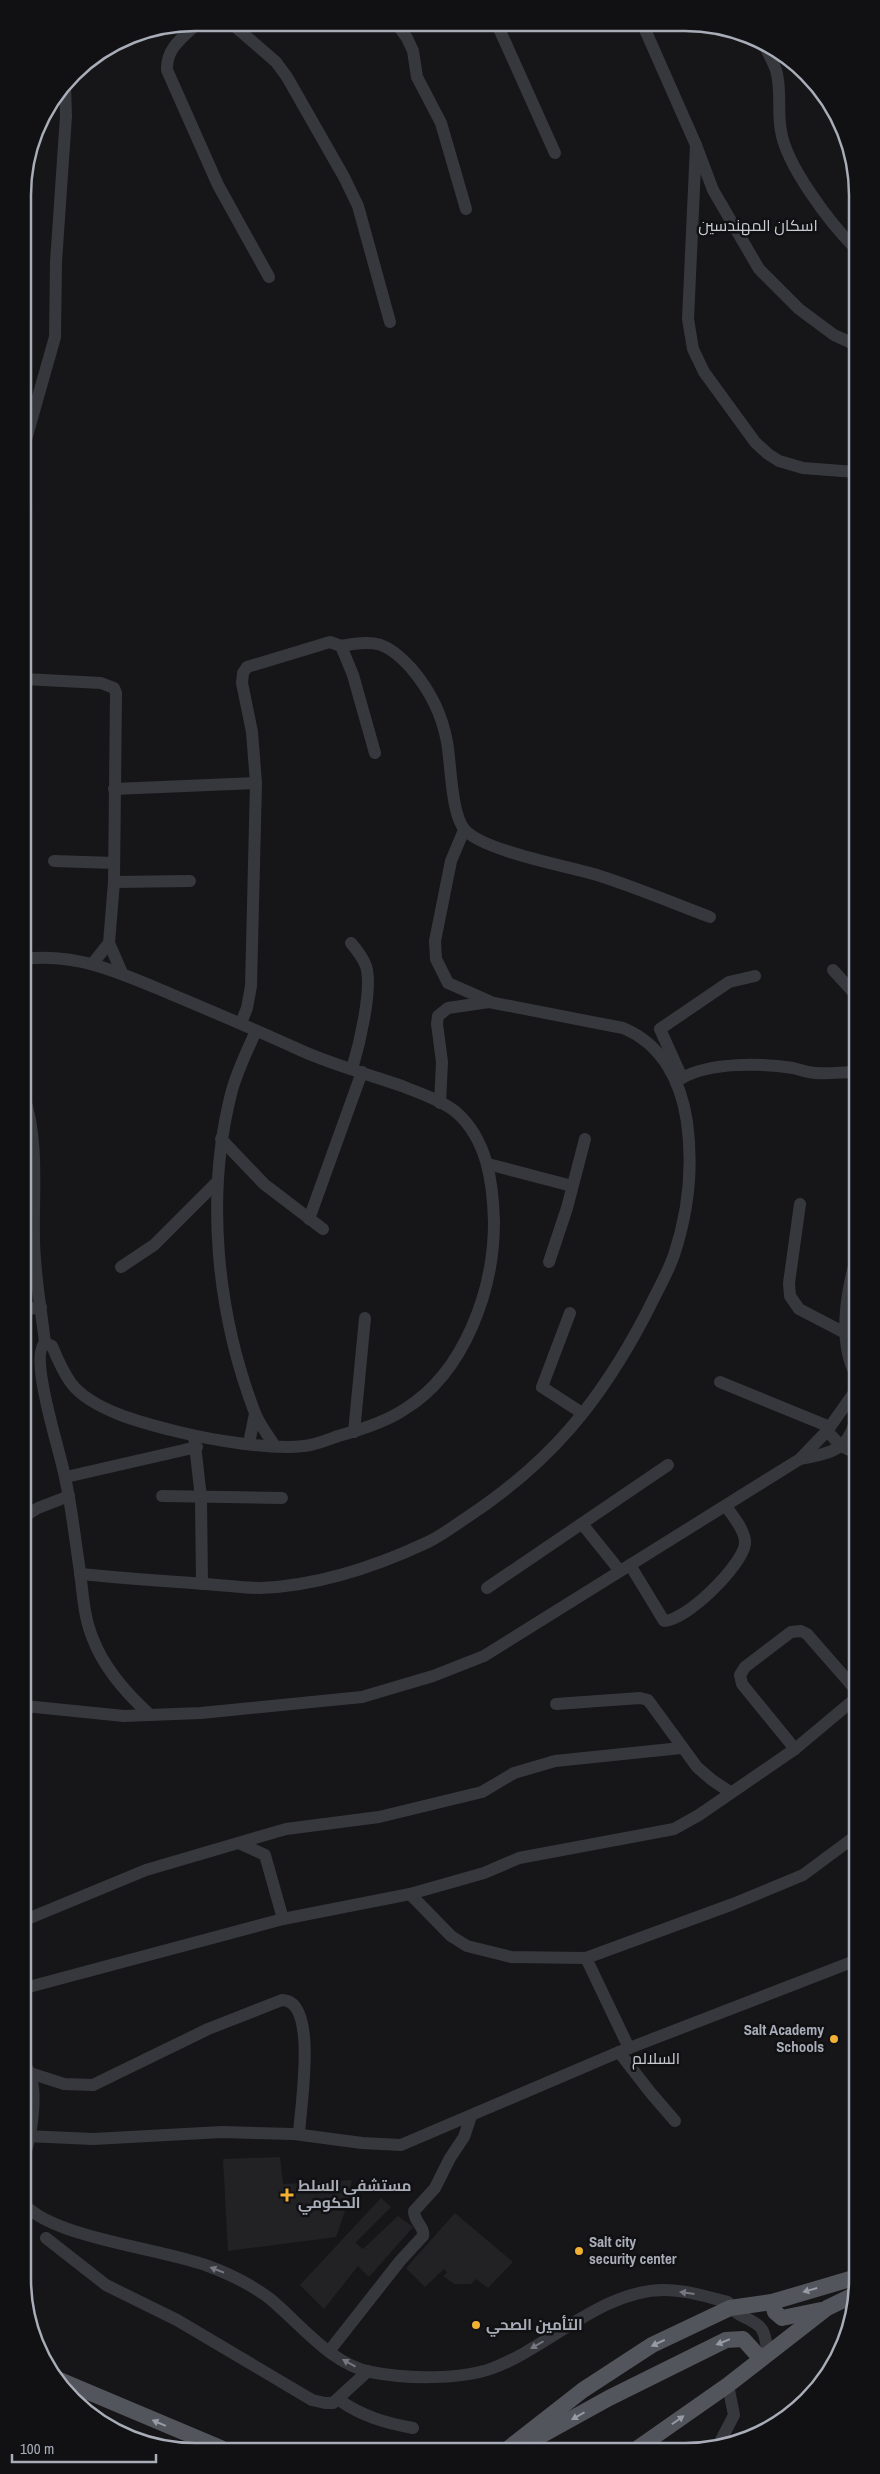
<svg xmlns="http://www.w3.org/2000/svg" width="880" height="2474" font-family="'Archivo Narrow',Cairo,sans-serif">
	<rect width="100%" height="100%" fill="#161618"/>
	<g fill="#222225">
		<path d="M 280,2157 L 283,2184 L 352,2180 L 347,2205 L 336,2237 L 228,2251 L 223,2159 Z"/>
		<path d="M 381,2198 L 391,2207 L 355,2243 L 363,2249 L 398,2216 L 413,2227 L 369,2277 L 358,2266 L 324,2309 L 300,2285 Z"/>
		<path d="M 455,2213 L 513,2262 L 488,2288 L 476,2279 L 471,2284 L 454,2284 L 443,2276 L 447,2273 L 444,2269 L 425,2287 L 406,2268 Z"/>
	</g>
	<g fill="none" stroke-linecap="round" stroke-linejoin="round">
		<g stroke="#37383d" stroke-width="12">
			<path d="M 198,23 C 183,37 166,48 167,70 L 218,185 L 269,277"/>
			<path d="M 231,23 L 276,62 L 287,77 L 344,177 L 358,206 L 390,322"/>
			<path d="M 397,24 L 407,38 L 413,51 L 417,77 L 441,123 L 466,209"/>
			<path d="M 497,24 L 555,153"/>
			<path d="M 643,25 L 696,145 L 713,190 L 759,269 L 799,309 L 834,335 L 854,344"/>
			<path d="M 763,42 C 767,51 773,61 776,70 C 782,89 777,112 781,131 C 786,165 830,223 854,247"/>
			<path d="M 696,145 L 688,319 L 693,349 L 704,372 L 755,442 L 768,454 L 779,461 L 803,468 L 855,472"/>
			<path d="M 23,450 L 55,337 L 56,262 L 66,116 L 65,86"/>
			<path d="M 341,646 C 375,639 387,642 411,668 C 429,689 442,714 447,742 C 451,763 451,815 465,830 C 484,851 567,866 597,875 C 635,887 673,903 710,917"/>
			<path d="M 24,679 L 101,683 L 114,688 L 116,693 L 114,882 L 109,943 L 122,973"/>
			<path d="M 114,789 L 256,783"/>
			<path d="M 464,830 L 451,861 L 435,941 L 436,959 L 448,983 L 489,1001"/>
			<path d="M 54,861 L 114,863"/>
			<path d="M 114,882 L 190,881"/>
			<path d="M 351,943 C 357,950 363,958 366,966 C 373,989 359,1046 352,1069"/>
			<path d="M 24,959 C 78,952 125,975 173,995 C 216,1013 258,1031 300,1050 C 333,1065 368,1074 402,1086 C 419,1093 441,1100 456,1112 C 487,1139 493,1182 494,1222 C 494,1289 465,1372 405,1409 C 386,1422 360,1430 338,1436 C 327,1440 315,1445 304,1446 C 270,1450 212,1440 179,1432 C 147,1424 92,1411 71,1383 C 63,1372 57,1358 52,1346 L 45,1343"/>
			<path d="M 93,963 L 109,943"/>
			<path d="M 833,970 L 855,994"/>
			<path d="M 241,1023 L 247,1008 L 251,986 L 256,783 L 252,732 L 242,683 L 243,673 L 247,667 L 330,642 L 341,646 L 353,675 L 375,753"/>
			<path d="M 256,1031 C 247,1051 236,1073 231,1094 C 205,1197 217,1314 255,1413 C 259,1424 268,1435 274,1445"/>
			<path d="M 682,1078 L 660,1029 L 729,982 L 755,976"/>
			<path d="M 682,1078 C 711,1062 761,1063 793,1068 C 801,1070 808,1073 816,1073 C 829,1074 843,1072 855,1072"/>
			<path d="M 24,1096 C 39,1142 33,1189 34,1237 C 34,1272 41,1308 45,1343 C 30,1354 55,1436 59,1453 C 70,1492 74,1532 80,1572 C 83,1595 84,1618 93,1639 C 104,1668 126,1693 149,1714"/>
			<path d="M 221,1139 L 264,1184 L 323,1229"/>
			<path d="M 488,1164 L 572,1186"/>
			<path d="M 800,1204 L 789,1283 L 790,1296 L 799,1309 L 847,1334"/>
			<path d="M 309,1219 L 362,1072"/>
			<path d="M 856,1259 C 846,1293 838,1343 856,1375"/>
			<path d="M 549,1262 L 567,1208 L 585,1139"/>
			<path d="M 121,1267 L 154,1245 L 216,1183"/>
			<path d="M 24,1310 L 41,1307"/>
			<path d="M 570,1313 L 542,1387 L 582,1413"/>
			<path d="M 720,1382 L 830,1427"/>
			<path d="M 827,1431 L 841,1446 L 856,1453"/>
			<path d="M 354,1432 L 365,1318"/>
			<path d="M 194,1436 L 201,1498 L 202,1584"/>
			<path d="M 249,1443 L 255,1414"/>
			<path d="M 800,1459 C 831,1453 850,1450 856,1416"/>
			<path d="M 66,1477 L 197,1447"/>
			<path d="M 162,1496 L 282,1498"/>
			<path d="M 25,1516 L 38,1508 L 69,1496"/>
			<path d="M 583,1525 L 620,1571"/>
			<path d="M 630,1565 L 664,1621 C 686,1621 742,1566 745,1544 C 746,1531 733,1517 726,1506"/>
			<path d="M 80,1574 C 122,1578 163,1581 205,1584 C 223,1585 242,1588 260,1588 C 317,1586 377,1566 428,1542 C 441,1536 454,1526 466,1518 C 550,1463 600,1402 646,1314 C 655,1295 667,1275 674,1255 C 688,1213 693,1166 687,1122 C 681,1081 662,1044 623,1028 L 489,1002 L 448,1008 L 438,1016 L 437,1024 L 442,1062 L 440,1103"/>
			<path d="M 487,1588 L 668,1465"/>
			<path d="M 556,1704 L 640,1698 L 648,1700 L 697,1767 L 712,1780 L 730,1792"/>
			<path d="M 25,1706 L 124,1716 L 201,1713 L 362,1697 L 433,1676 L 484,1656 L 800,1459 L 827,1431 L 856,1390"/>
			<path d="M 795,1749 L 742,1684 L 740,1675 L 745,1667 L 791,1632 L 801,1631 L 807,1634 L 856,1690"/>
			<path d="M 239,1843 L 265,1855 L 283,1919"/>
			<path d="M 410,1894 L 451,1936 L 467,1946 L 511,1957 L 586,1958 L 733,1904 L 803,1875 L 857,1835"/>
			<path d="M 25,1920 L 146,1870 L 286,1829 L 379,1817 L 482,1792 L 514,1773 L 555,1761 L 681,1748"/>
			<path d="M 586,1958 L 629,2048"/>
			<path d="M 25,1988 L 283,1919 L 410,1894 L 484,1873 L 519,1858 L 674,1829 L 699,1815 L 795,1749 L 856,1698"/>
			<path d="M 619,2052 L 650,2092 L 675,2121"/>
			<path d="M 30,2073 L 64,2084 L 93,2085 L 208,2029 L 282,2000 C 319,2000 300,2109 299,2134"/>
			<path d="M 26,2136 L 93,2139 L 222,2132 L 294,2134 L 362,2143 L 401,2145 L 619,2052 L 857,1960"/>
			<path d="M 26,2151 C 32,2131 39,2086 27,2068"/>
			<path d="M 26,2206 C 57,2238 162,2249 208,2266 C 230,2274 250,2284 269,2298 C 300,2323 330,2364 371,2372 C 405,2379 461,2380 493,2368 C 549,2347 602,2290 664,2290 C 686,2290 707,2297 728,2302 C 733,2316 750,2317 760,2327 C 766,2333 766,2345 768,2354"/>
			<path d="M 46,2238 L 106,2285 L 177,2320 L 312,2400 L 325,2403 L 333,2403 L 368,2371"/>
			<path d="M 330,2350 L 400,2261 L 423,2236 C 425,2227 414,2222 414,2211 L 435,2188 L 450,2158 L 464,2137 L 471,2116"/>
			<path d="M 339,2400 C 362,2416 385,2423 413,2428"/>
			<path d="M 717,2448 L 734,2415 L 728,2385"/>
		</g>
		<g stroke="#53555c" stroke-width="16">
			<path d="M 772,2302 L 775,2312 L 782,2318 L 821,2310"/>
			<path d="M 55,2378 L 221,2448"/>
			<path d="M 524,2445 L 609,2398 L 726,2340 L 743,2339 L 761,2359"/>
			<path d="M 509,2448 L 583,2390 L 652,2345 L 730,2308 L 772,2302 L 857,2277"/>
			<path d="M 638,2448 L 728,2385 L 827,2308 L 856,2294"/>
		</g>
	</g>
	<defs><path id="oneway-solid" d="M-6-.8H1V-3.2L6.5 0L1 3.2V.8H-6Z" transform="scale(1.25)"/></defs>
	<g fill="#757881">
		<use href="#oneway-solid" transform="translate(217 2270) rotate(-159)"/>
		<use href="#oneway-solid" transform="translate(687 2293) rotate(-172)"/>
		<use href="#oneway-solid" transform="translate(537 2345) rotate(150)"/>
		<use href="#oneway-solid" transform="translate(349 2363) rotate(-151)"/>
	</g>
	<g fill="#979ba6">
		<use href="#oneway-solid" transform="translate(810 2290) rotate(164)"/>
		<use href="#oneway-solid" transform="translate(723 2342) rotate(158)"/>
		<use href="#oneway-solid" transform="translate(658 2343) rotate(155)"/>
		<use href="#oneway-solid" transform="translate(578 2416) rotate(150)"/>
		<use href="#oneway-solid" transform="translate(678 2420) rotate(-35)"/>
		<use href="#oneway-solid" transform="translate(159 2423) rotate(-157)"/>
	</g>
	<g fill="#f2b134" stroke="#111113" stroke-width="2">
		<circle cx="834" cy="2039" r="5"/>
		<path d="M284.5 2187.5h5v5h5v5h-5v5h-5v-5h-5v-5h5z"/>
		<circle cx="579" cy="2251" r="5"/>
		<circle cx="476" cy="2325" r="5"/>
	</g>
	<g text-anchor="middle" stroke-width="5" stroke-linejoin="round" paint-order="stroke">
		<g font-size="15" font-weight="bold" fill="#a8adb8" stroke="#111113" text-anchor="start">
			<text x="824" y="2035" text-anchor="end">Salt Academy<tspan x="824" dy="17">Schools</tspan></text>
			<text x="298" y="2191">مستشفى السلط<tspan x="298" dy="17">الحكومي</tspan></text>
			<text x="589" y="2247">Salt city<tspan x="589" dy="17">security center</tspan></text>
			<text x="486" y="2330">التأمين الصحي</text>
		</g>
		<g font-size="16" fill="#c9ccd4" stroke="#111113">
			<text x="758" y="231">اسكان المهندسين</text>
			<text x="656" y="2064">السلالم</text>
		</g>
	</g>
	<path d="M0 0H880V2474H0ZM195 31H685A164 164 0 0 1 849 195V2279A164 164 0 0 1 685 2443H195A164 164 0 0 1 31 2279V195A164 164 0 0 1 195 31Z" fill="#111113" fill-rule="evenodd"/>
	<path fill="none" stroke="#a8adb8" stroke-width="2.5" d="M195 31H685A164 164 0 0 1 849 195V2279A164 164 0 0 1 685 2443H195A164 164 0 0 1 31 2279V195A164 164 0 0 1 195 31Z"/>
	<path d="M12 2454v8h144v-8" fill="none" stroke="#a8adb8" stroke-width="2.5"/>
	<text x="20" y="2454" font-size="15" fill="#a8adb8" stroke="#111113" stroke-width="4" paint-order="stroke">100 m</text>
</svg>
